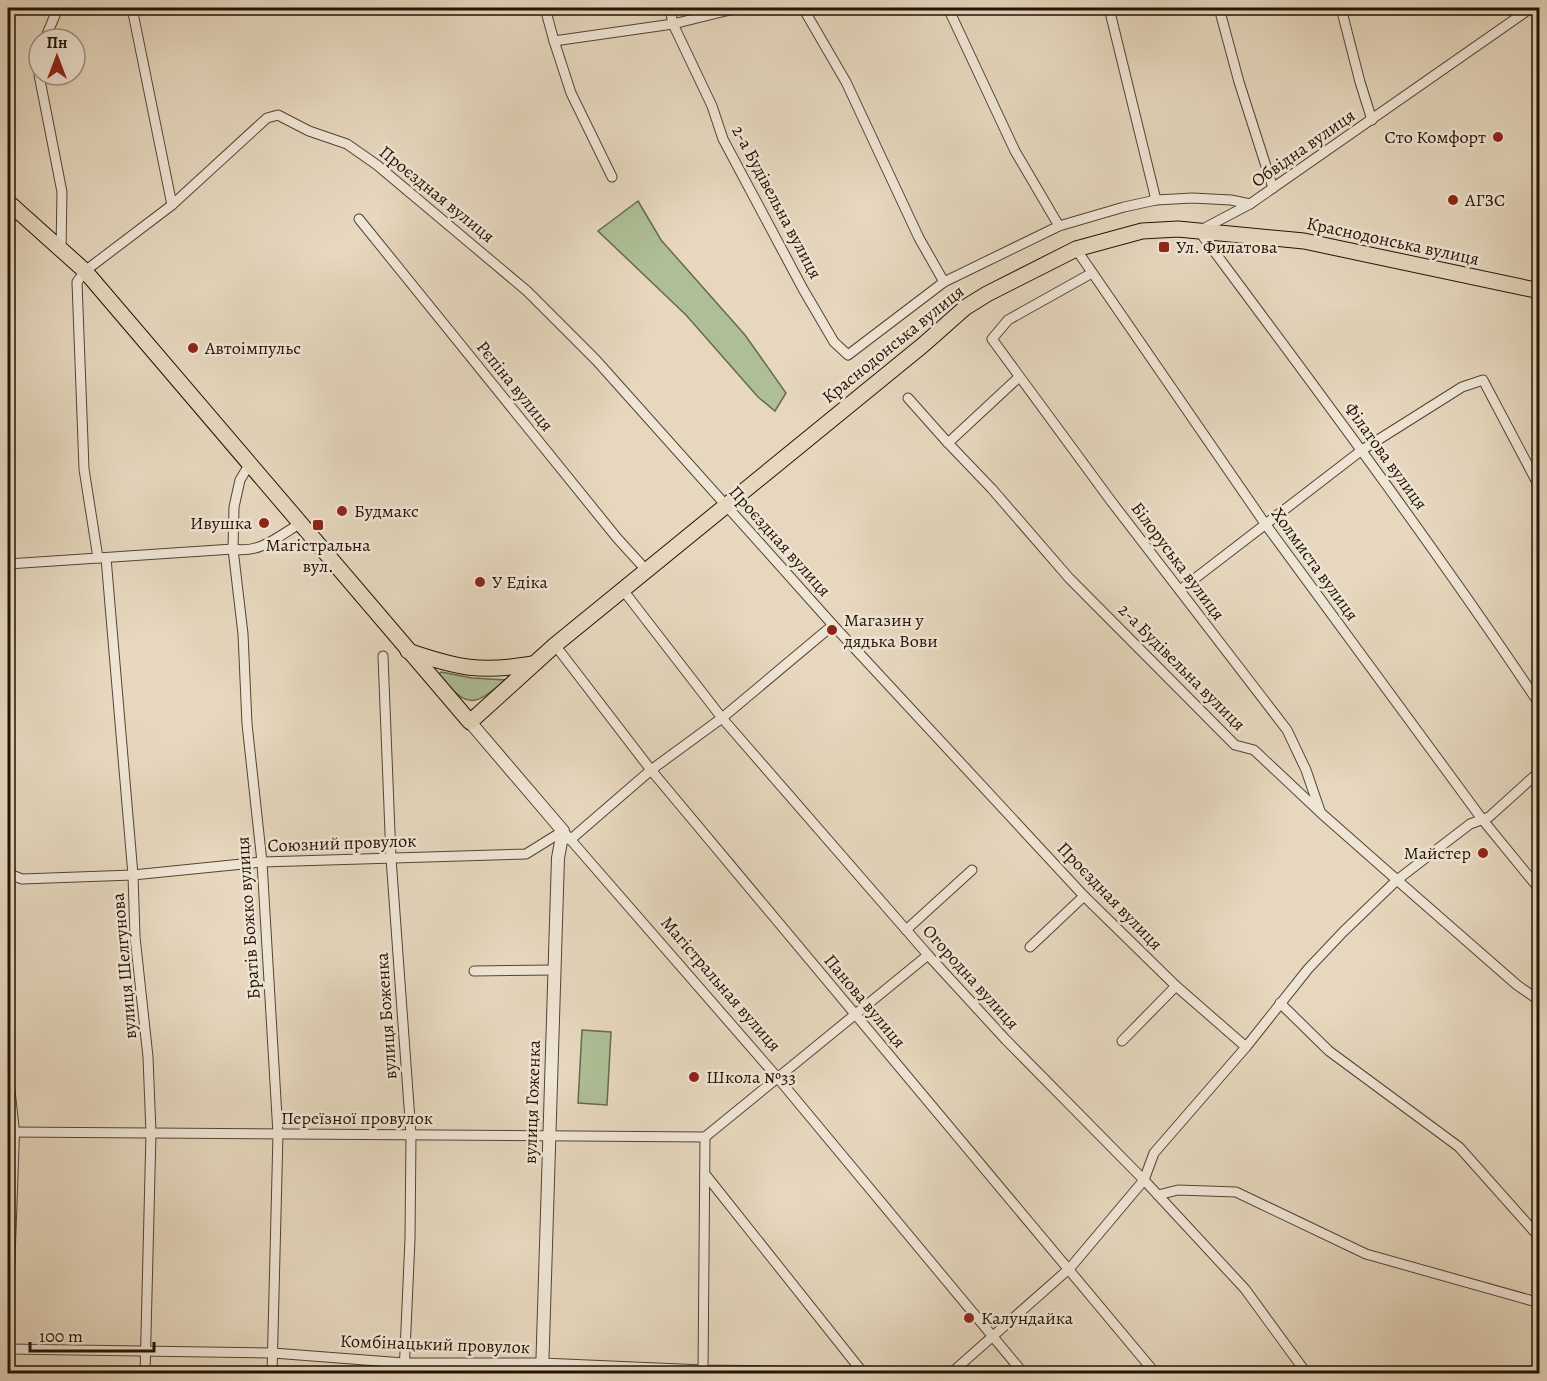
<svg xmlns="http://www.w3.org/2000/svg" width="1547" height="1381" font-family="Alegreya,serif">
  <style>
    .green { fill: #aebf96; stroke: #68694d; stroke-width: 1.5 }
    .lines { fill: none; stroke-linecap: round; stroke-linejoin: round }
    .minor-casing { stroke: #534432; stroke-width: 11 }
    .tertiary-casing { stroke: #534432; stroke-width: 14 }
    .primary-casing { stroke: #221304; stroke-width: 17 }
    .minor { stroke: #efe5d5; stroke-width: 9 }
    .tertiary { stroke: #efe5d5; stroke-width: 12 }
    .primary { stroke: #e6d7be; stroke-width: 15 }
    .poi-dot { fill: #8f2418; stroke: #efe5d5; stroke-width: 2 }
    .labels { text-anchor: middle; stroke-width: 5; stroke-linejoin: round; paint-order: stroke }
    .poi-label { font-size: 18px; fill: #221304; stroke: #efe5d5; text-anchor: start }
    .street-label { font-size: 18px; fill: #221304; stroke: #efe5d5 }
  </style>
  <rect width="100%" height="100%" fill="#e6d7be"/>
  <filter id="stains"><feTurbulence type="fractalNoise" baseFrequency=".00333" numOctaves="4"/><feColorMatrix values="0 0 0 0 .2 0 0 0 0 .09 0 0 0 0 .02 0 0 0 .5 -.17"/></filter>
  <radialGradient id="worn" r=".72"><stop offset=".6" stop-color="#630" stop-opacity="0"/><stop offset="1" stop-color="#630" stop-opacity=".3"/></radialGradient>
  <!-- green -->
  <g class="green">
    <polygon points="638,201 661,240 745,335 786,393 775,411 758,397 686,315 598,231"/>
    <path d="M 441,672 L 472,678 L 506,680 C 487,694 473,713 452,689 C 447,684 443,680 439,674 Z"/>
    <polygon points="582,1030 611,1032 607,1105 578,1103"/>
  </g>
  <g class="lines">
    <defs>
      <g id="minor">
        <polyline points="132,8 172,205"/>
        <polyline points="545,8 554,41 571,93 612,177"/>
        <polyline points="670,8 673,24 712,106 723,139 803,289 834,342 848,355 944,282 1059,226 1124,207 1156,200 1192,198 1231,200 1250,204 1531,8"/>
        <polyline points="803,8 846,82 919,238 944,282"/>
        <polyline points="948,8 1015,151 1059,226"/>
        <polyline points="1109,8 1156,200"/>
        <polyline points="1219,8 1239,82 1273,188"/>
        <polyline points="1341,8 1360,82 1372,120"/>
        <polyline points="45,39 58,8"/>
        <polyline points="554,41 673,24 738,8"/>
        <polyline points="39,75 62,192 61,249"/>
        <path d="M 1250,204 L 1199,231 C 1315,387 1432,543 1540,705"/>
        <polyline points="359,219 617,538 647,571"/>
        <polyline points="1076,249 1266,525 1482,819 1540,890"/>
        <polyline points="1092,273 1008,320 992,339 1111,501 1287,730 1306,770 1320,811"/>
        <polyline points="1019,377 948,443 992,489 1069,578 1235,745 1254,750 1321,813 1397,880 1517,985 1540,1001"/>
        <polyline points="908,398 948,443"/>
        <polyline points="249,465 240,480 234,507 233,549 243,634 247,724 262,862 278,1134 272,1374"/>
        <polyline points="98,558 84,469 77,282 85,271 172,205 267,118 278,115 309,131 347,144 377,165 527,291 596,360 833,625 1084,896 1176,986 1246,1047"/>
        <polyline points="106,558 133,875 135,937 148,1057 151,1133 145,1374"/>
        <path d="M 8,564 L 233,549 C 259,554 278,537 299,524"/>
        <polyline points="623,590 722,718 928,955 1006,1040 1144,1180 1245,1289 1307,1374"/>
        <polyline points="1180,590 1362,450 1462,387 1483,380 1540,488"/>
        <polyline points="555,645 651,770 1156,1374"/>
        <polyline points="383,656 391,858 411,1134 410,1239 404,1374"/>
        <polyline points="570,840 651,770 722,718 833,625"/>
        <polyline points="8,858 9,874 8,878"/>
        <polyline points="9,874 22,879 133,875 262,862 526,854 563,831 777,1077 1024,1374"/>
        <polyline points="906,930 972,870"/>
        <polyline points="1030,947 1084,896"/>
        <polyline points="474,971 555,970"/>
        <polyline points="1280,1003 1329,1051 1459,1147 1540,1238"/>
        <polyline points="1122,1041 1176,986"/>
        <polyline points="9,1132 705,1137"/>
        <polyline points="705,1137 928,955"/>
        <polyline points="705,1174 864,1374"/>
        <polyline points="1158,1195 1178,1190 1236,1192 1366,1254 1540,1303"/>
        <polyline points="8,1349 273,1353 404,1363 542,1363 703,1370 863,1372"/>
        <polyline points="703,1374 705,1137"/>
        <polyline points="950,1374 1070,1268 1144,1180 1154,1153 1246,1047 1308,969 1343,932 1397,880 1470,824 1489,817 1540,771"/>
      </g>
      <g id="tertiary">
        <polyline points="1539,8 1540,8"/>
        <polyline points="470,722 563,831 558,858 542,1374"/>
        <polyline points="8,1086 13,1132 8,1273"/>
      </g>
      <g id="primary">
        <polyline points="8,202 85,271 470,722 555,645 923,345 966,307 987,294 1076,249 1142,231 1178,229 1304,241 1540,291"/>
        <path d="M 408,651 C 458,668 480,673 533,664"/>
      </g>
    </defs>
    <!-- minor casing -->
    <use href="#minor" class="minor-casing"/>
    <!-- tertiary casing -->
    <use href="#tertiary" class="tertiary-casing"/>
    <!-- primary casing -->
    <use href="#primary" class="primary-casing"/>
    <!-- minor -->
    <use href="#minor" class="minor"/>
    <!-- tertiary -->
    <use href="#tertiary" class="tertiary"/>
    <!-- primary -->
    <use href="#primary" class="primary"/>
  </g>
  <!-- markers -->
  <g class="poi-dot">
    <circle cx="1498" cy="137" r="6"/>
    <circle cx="1453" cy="200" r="6"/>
    <rect x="1158" y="241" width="12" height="12" rx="3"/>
    <circle cx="193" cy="348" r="6"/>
    <circle cx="342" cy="511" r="6"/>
    <circle cx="264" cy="523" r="6"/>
    <rect x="312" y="519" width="12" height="12" rx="3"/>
    <circle cx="480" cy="582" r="6"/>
    <circle cx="832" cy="630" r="6"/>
    <circle cx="1483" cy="853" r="6"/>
    <circle cx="694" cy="1077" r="6"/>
    <circle cx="969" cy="1318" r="6"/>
  </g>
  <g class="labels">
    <!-- poi labels -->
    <g class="poi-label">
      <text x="1486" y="143" text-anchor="end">Сто Комфорт</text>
      <text x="1465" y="206">АГЗС</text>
      <text x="1176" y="253">Ул. Филатова</text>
      <text x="205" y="354">Автоімпульс</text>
      <text x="354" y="517">Будмакс</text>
      <text x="252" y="529" text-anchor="end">Ивушка</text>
      <text x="318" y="551" text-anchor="middle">Магістральна<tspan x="318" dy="21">вул.</tspan></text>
      <text x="492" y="588">У Едіка</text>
      <text x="844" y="626">Магазин у<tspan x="844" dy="21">дядька Вови</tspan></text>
      <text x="1471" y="859" text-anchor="end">Майстер</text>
      <text x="706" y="1083">Школа №33</text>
      <text x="981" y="1324">Калундайка</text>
    </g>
    <!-- street labels -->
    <g class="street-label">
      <text transform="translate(1303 148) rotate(-35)" y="6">Обвідна вулиця</text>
      <text transform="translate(437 194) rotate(39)" y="6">Проєздная вулиця</text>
      <text transform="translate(777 202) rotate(62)" y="6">2-а Будівельна вулиця</text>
      <text transform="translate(1393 241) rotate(12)" y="6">Краснодонська вулиця</text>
      <text transform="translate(893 344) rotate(-39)" y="6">Краснодонська вулиця</text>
      <text transform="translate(515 386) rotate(51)" y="6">Рєпіна вулиця</text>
      <text transform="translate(1386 456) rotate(54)" y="6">Філатова вулиця</text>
      <text transform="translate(780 541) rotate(48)" y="6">Проєздная вулиця</text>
      <text transform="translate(1178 561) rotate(53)" y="6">Білоруська вулиця</text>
      <text transform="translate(1315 564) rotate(54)" y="6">Холмиста вулиця</text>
      <text transform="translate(1182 667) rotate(45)" y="6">2-а Будівельна вулиця</text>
      <text transform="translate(342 843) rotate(-2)" y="6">Союзний провулок</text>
      <text transform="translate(1110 896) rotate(46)" y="6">Проєздная вулиця</text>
      <text transform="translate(248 918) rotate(-94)" y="6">Братів Божко вулиця</text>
      <text transform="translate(124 966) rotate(-95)" y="6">вулиця Шелгунова</text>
      <text transform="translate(971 977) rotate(48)" y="6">Огородна вулиця</text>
      <text transform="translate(721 984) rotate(49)" y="6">Магістральная вулиця</text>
      <text transform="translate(865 1001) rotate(50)" y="6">Панова вулиця</text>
      <text transform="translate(386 1016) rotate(-94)" y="6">вулиця Боженка</text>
      <text transform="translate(532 1102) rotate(-88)" y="6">вулиця Гоженка</text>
      <text x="357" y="1124">Переїзної провулок</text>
      <text transform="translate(435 1344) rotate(2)" y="6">Комбінацький провулок</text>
    </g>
  </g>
  <!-- margin -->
  <rect width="1547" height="1381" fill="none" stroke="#e6d7be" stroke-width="30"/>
  <rect x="9" y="9" width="1529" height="1363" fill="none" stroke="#221304" stroke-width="3"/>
  <rect x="15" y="15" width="1517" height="1351" fill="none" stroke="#221304" stroke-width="1.5"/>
  <!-- north arrow -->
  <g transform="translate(57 57)"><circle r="28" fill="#efe5d5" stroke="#9d9181" stroke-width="1.5"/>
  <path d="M0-4.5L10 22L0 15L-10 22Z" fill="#8f2418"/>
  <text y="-9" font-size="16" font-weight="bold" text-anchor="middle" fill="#221304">Пн</text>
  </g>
  <!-- scale -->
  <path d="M30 1342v9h124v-9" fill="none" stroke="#221304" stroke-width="3"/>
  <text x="39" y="1342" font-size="18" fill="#221304" stroke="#efe5d5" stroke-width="4.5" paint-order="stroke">100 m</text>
  <rect width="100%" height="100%" filter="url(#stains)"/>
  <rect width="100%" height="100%" fill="url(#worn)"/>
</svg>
